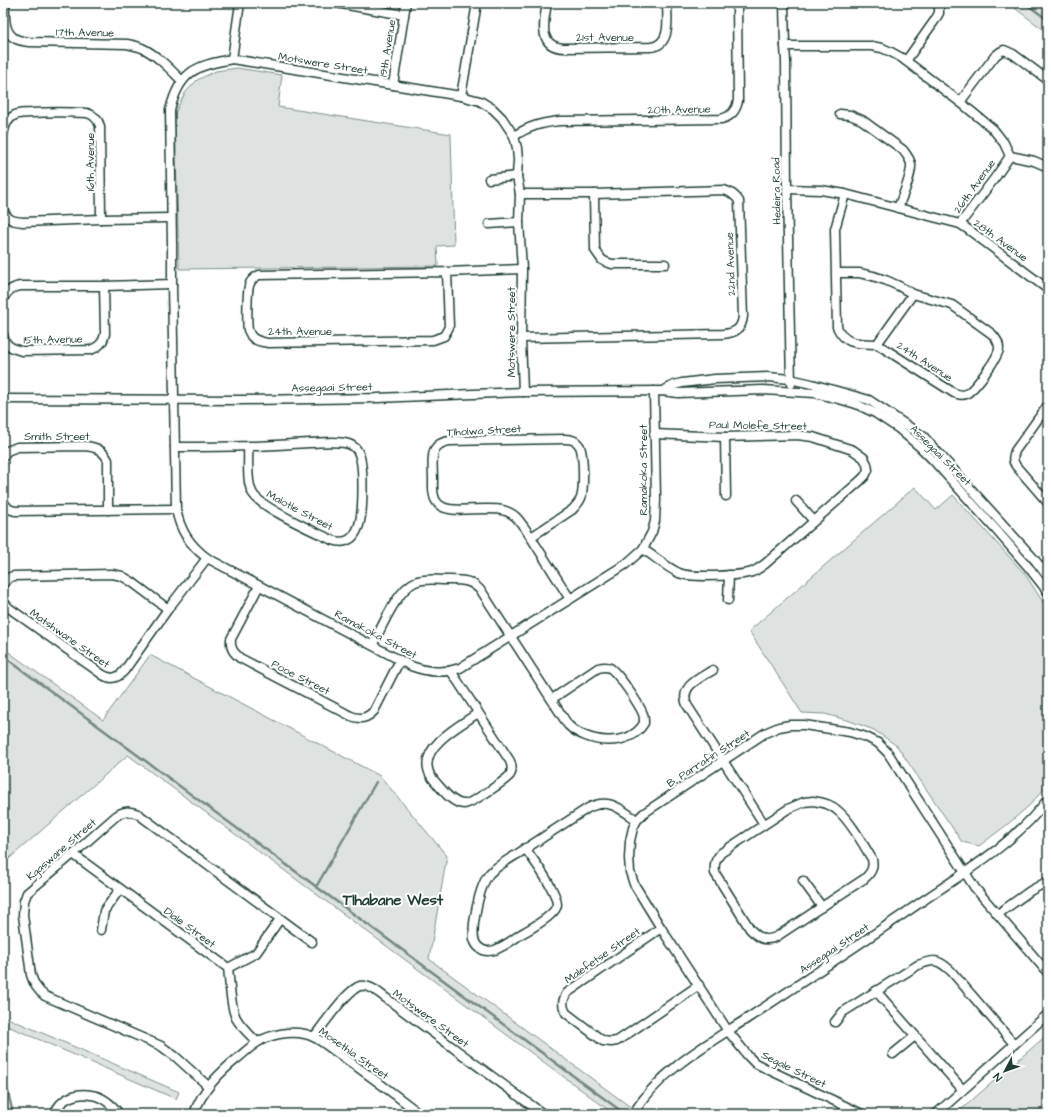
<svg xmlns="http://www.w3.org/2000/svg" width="1051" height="1117" font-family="'Architects Daughter',sans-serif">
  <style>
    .green { fill: #dee3e2; stroke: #7e908b }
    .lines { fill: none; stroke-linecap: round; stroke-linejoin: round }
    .stream { stroke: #758883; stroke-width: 2.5 }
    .minor-casing { stroke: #1f3d34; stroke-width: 11 }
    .minor { stroke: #fff; stroke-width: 8 }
    .labels { text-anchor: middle; stroke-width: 4; stroke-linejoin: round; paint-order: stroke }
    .street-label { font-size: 11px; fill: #1f3d34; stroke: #fff }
    .district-label { font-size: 15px; font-weight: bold; fill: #1f3d34; stroke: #fff }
  </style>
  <rect width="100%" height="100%" fill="#fff"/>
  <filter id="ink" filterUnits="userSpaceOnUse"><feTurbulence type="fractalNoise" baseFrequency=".025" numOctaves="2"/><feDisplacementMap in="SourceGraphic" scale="8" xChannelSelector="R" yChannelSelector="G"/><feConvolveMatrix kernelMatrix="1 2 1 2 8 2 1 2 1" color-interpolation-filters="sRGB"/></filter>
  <g filter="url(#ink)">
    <!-- green -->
    <g class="green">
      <polygon points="1008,3 1043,3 1048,7 1048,33"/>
      <polygon points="237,68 282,75 278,107 451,134 454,245 437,246 438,266 179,269 175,113 185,93 197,80 216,71"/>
      <polygon points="915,487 936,510 953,495 1025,574 1048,610 1048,784 1031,804 1008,824 979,846 962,842 897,746 874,730 850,721 825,714 802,713 749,631"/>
      <polygon points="3,648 103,720 150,655 380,776 447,856 429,959 640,1114 614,1114 128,755 3,864"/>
      <polygon points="3,1016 179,1092 176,1099 10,1027 5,1029"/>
      <polygon points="1048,1034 1048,1103 1035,1114 956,1114"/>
    </g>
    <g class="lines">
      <!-- stream -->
      <g class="stream">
        <polyline points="1025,3 1048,20"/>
        <polyline points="3,656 621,1111"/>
        <polyline points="316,887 376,782"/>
        <polyline points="3,1070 13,1114"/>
      </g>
      <defs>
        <g id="minor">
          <path d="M 5,3 C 5,15 3,33 16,39 C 20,41 25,41 29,42 L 127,44 C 132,45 137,46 142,48 C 157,55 170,69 182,81"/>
          <polyline points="336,3 404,15"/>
          <path d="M 547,3 C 544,21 537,47 564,48 L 650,47 C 672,46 667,18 667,3"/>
          <polyline points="784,3 785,46 786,62 787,189 791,384"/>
          <polyline points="785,46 871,46 882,48 891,52 902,58 960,102 993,129 1004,143 1010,156 997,175 960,224 845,194 821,190 787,189"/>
          <polyline points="232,59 240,3"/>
          <polyline points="906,61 935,20 939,13 939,3"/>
          <polyline points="393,85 406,3"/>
          <polyline points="461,96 477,3"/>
          <polyline points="960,102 995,56 1000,52 1004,50 1013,54 1048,80"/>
          <path d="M 840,114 L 850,115 L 862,120 L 903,150 C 906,154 910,159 911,164 C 912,176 902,197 898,208"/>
          <path d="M 3,135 C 4,127 7,119 15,115 C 20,113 26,113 31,113 C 49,112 68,112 87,113 C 94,115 98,119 100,126 L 101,219"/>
          <path d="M 514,136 C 529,126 542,123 559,121 L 721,119 C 731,117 736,111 738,101 L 737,3"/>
          <polyline points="1010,156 1034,161 1048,167"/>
          <polyline points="489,179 517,176"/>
          <path d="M 520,194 L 594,194 L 724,190 C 731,192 735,195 739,201 L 743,316 C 742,329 735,333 723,334 L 521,338"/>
          <polyline points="594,194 595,250 602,260 606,262 612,264 665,264"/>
          <path d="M 845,194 L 835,229 L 837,327 C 846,346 858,343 877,344"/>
          <path d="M 3,209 C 7,220 12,221 23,222 L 101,219 L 171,218"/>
          <polyline points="489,224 519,222"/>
          <polyline points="960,224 969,230 1045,287 1048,288"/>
          <path d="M 447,272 L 259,275 C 255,277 250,281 249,286 C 247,292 247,324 248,330 C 248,331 251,335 251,336 C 255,341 262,342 268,343 L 433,340 L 444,336 L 449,327 L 447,272 L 522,269"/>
          <path d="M 837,273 C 844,273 852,273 859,273 C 878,276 897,284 913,294 L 877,344"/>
          <path d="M 3,299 C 7,291 12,287 21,286 L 104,286 L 172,284"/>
          <path d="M 3,334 C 4,345 12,349 22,351 L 90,350 C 99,347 103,343 105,334 L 104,286"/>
          <path d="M 877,344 L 954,393 C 958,394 962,396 966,394 C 975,389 999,357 999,348 C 999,342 996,338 992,334 L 952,305 L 913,294"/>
          <polyline points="663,391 674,385 682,383 715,379 768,377 790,379 812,384 869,400 923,436 1035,560 1048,577"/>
          <path d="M 523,392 L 521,338 L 522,269 L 519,222 L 520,194 L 517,176 L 518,160 L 517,148 L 514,136 L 502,118 L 493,109 L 480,101 L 461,96 L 232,59 C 195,66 180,71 170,110 L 172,243 L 172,284 L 176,509 C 180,531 190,545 207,558 L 411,666 C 428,672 443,674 460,668 L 626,564 L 643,549 L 652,532 L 655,521 L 656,500 L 654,391"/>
          <polyline points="3,399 242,400 377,398 523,392 662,391 678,393 763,390 815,393 839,399 856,404 875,413 899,429 920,447 934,461 997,531 1030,569 1048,592"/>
          <path d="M 1048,405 L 1015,451 C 1013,457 1012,460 1016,466 L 1048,503"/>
          <polyline points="725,437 726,496"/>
          <path d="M 175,447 C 199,447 224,447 248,446 C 268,446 289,444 309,443 C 321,443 341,440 351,445 C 355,447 358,451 359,454 C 364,466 363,508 360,521 C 359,527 355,536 350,539 C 344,543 339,542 332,540 C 316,532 258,507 252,492 C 246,480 249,460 248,446"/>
          <path d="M 3,457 L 7,451 L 17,447 L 85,446 C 96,447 103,450 108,460 L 108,510"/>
          <polyline points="796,501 814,521"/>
          <polyline points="3,502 9,509 15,511 176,509"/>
          <path d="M 531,537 L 572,510 C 576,506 579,503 581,498 C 584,489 584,452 579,445 C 576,440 570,439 565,439 L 450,441 C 441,442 434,446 433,456 C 432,463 433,472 433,480 C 433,487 432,495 436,501 C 447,521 497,498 516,517 C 524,526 531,537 537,547 C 548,564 559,582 570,599"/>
          <path d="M 643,549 C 655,557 666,567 679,573 C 689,578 741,576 752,572 C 757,570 761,567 765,564 L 860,481 L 865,476 L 868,470 L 867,464 L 864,458 L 853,450 L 813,437 L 797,435 L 725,437 L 654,434"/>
          <polyline points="3,584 10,577 14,576 112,574 122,576 132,582 168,609"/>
          <path d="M 259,586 L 231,639 C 230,648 233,652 240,658 L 351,716 C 361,720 367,718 374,711 L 400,660"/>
          <polyline points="728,600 729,575"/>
          <path d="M 3,601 L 9,608 L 103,675 C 111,680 118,678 124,671 L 168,609 L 207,558"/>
          <path d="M 373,644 C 382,627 397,590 415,582 C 425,578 436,580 446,580 C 462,580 471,579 482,592 L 568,725 C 586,743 629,749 644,723 C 644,720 644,716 643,714 C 639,704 618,673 610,668 C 606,666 602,667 598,668 L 552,699"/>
          <path d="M 713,670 C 700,678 679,686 687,705 L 764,824"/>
          <path d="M 451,671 L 510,761 C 512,766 513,770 510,775 C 505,781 471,804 464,804 C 454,804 445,793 439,786 C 435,781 429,776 428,769 C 422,745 462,724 478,713"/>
          <path d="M 813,801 C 821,802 831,804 837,810 C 850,820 863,844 872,859 C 874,868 871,873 864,879 L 776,937 C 764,942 759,938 750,929 L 715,873 C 714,864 715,860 721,853 L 788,809 L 804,802 Z"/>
          <path d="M 525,848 C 534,861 556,889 557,904 C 557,907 555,910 553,912 C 545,921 532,928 521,934 C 513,940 504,946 495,950 C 491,951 487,952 483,950 C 472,945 473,934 474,923 C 476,909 480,886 489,874 C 495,867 511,858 519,853 C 542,838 565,823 588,808 C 609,797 620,809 637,820"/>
          <path d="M 73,854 L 228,968 C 230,983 230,1005 236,1018 C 241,1027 250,1035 257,1042"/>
          <polyline points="803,881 822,907"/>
          <polyline points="998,914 1030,891 1048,881"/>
          <path d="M 661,928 L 567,993 C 562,1001 562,1005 566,1013 L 603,1041 L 611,1042 L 617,1041 L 629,1033 L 699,985"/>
          <polyline points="101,930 104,911 120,889"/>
          <polyline points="228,968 256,953 280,919"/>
          <polyline points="876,991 963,1090"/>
          <path d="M 835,1022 L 843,1012 L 918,965 C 934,959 938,959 951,971 L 1014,1044"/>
          <path d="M 314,1037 C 323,1025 347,990 360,986 C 365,985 370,987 375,990 L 543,1114"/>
          <polyline points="893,1054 915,1036"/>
          <path d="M 208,1086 L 176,1057 L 161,1046 L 45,996 C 37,990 34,984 31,975 L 23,915 L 24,901 L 27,893 L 73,854 L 116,816 C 124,810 129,811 138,814 L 312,942"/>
          <path d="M 55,1114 C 59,1099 76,1092 91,1095 C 102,1096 113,1105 119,1114"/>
          <path d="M 194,1114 C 202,1090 219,1073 239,1057 C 245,1052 251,1046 258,1042 C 271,1034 290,1031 305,1034 C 317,1036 327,1046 336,1052 C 365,1072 393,1093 420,1114"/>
          <path d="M 633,1114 C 660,1070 706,1045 748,1018 C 807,979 866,940 924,900 C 968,870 1016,842 1048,799"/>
          <polyline points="862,1114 765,1068 755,1063 748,1056 728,1031 661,928 634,884 630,872 629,858 630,841 633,828 637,820 644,813 765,733 779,727 790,725 804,725 850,732 866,737 878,743 888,753 924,809 975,888 1048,973"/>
          <polyline points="936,1114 1048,1014"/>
        </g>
      </defs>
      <!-- minor casing -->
      <use href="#minor" class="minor-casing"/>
      <!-- minor -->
      <use href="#minor" class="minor"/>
    </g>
  </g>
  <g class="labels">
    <!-- street labels -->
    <g class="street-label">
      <text transform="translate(85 32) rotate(1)" y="4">17th Avenue</text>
      <text x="605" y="41">21st Avenue</text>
      <text transform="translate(387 48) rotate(-81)" y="4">19th Avenue</text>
      <text transform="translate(323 63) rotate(9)" y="4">Motswere Street</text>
      <text transform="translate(679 109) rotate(-1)" y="4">20th Avenue</text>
      <text transform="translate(90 162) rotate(-90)" y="4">16th Avenue</text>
      <text transform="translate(974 186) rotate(-54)" y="4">26th Avenue</text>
      <text transform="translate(776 191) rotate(-91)" y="4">Hedeira Road</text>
      <text transform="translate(1001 240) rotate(36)" y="4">28th Avenue</text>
      <text transform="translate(730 264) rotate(-92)" y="4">22nd Avenue</text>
      <text x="300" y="335">24th Avenue</text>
      <text transform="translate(511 332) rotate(-90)" y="4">Motswere Street</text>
      <text transform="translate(53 339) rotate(-1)" y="4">15th Avenue</text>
      <text transform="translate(925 361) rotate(33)" y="4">24th Avenue</text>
      <text transform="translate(332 387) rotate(-1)" y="4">Assegaai Street</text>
      <text transform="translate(758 425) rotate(1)" y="4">Paul Molefe Street</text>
      <text transform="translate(484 430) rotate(-3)" y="4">Tlholwa Street</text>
      <text x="57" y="440">Smith Street</text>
      <text transform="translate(941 455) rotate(45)" y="4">Assegaai Street</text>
      <text transform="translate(643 470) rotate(-90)" y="4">Ramakoka Street</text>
      <text transform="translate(300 510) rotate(28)" y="4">Malotle Street</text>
      <text transform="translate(376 634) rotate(28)" y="4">Ramakoka Street</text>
      <text transform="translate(70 638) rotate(35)" y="4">Matshwane Street</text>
      <text transform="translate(301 677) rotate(27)" y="4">Pooe Street</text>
      <text transform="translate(708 758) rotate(-33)" y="4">B. Parrafin Street</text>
      <text transform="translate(61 849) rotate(-41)" y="4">Kgaswane Street</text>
      <text transform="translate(190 927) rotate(36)" y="4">Diale Street</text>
      <text transform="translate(834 948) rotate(-34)" y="4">Assegaai Street</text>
      <text transform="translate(602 955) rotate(-35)" y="4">Malefetse Street</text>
      <text transform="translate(431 1018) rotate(36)" y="4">Motswere Street</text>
      <text transform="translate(354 1053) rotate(35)" y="4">Mosethla Street</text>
      <text transform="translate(794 1069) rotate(26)" y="4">Segale Street</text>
    </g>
    <!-- district labels -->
    <g class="district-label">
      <text x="393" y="905">Tlhabane West</text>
    </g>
  </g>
  <!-- margin -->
  <rect width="1051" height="1117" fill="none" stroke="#fff" stroke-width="16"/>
  <rect x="8" y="8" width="1035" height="1101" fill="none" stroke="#1f3d34" stroke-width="1.5" filter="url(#ink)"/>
  <!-- north arrow -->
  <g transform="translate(1005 1071) rotate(229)" stroke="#ffffff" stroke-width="3" paint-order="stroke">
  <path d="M0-3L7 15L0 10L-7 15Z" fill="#1f3d34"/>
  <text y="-6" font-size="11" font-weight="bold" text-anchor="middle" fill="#1f3d34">N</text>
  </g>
</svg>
